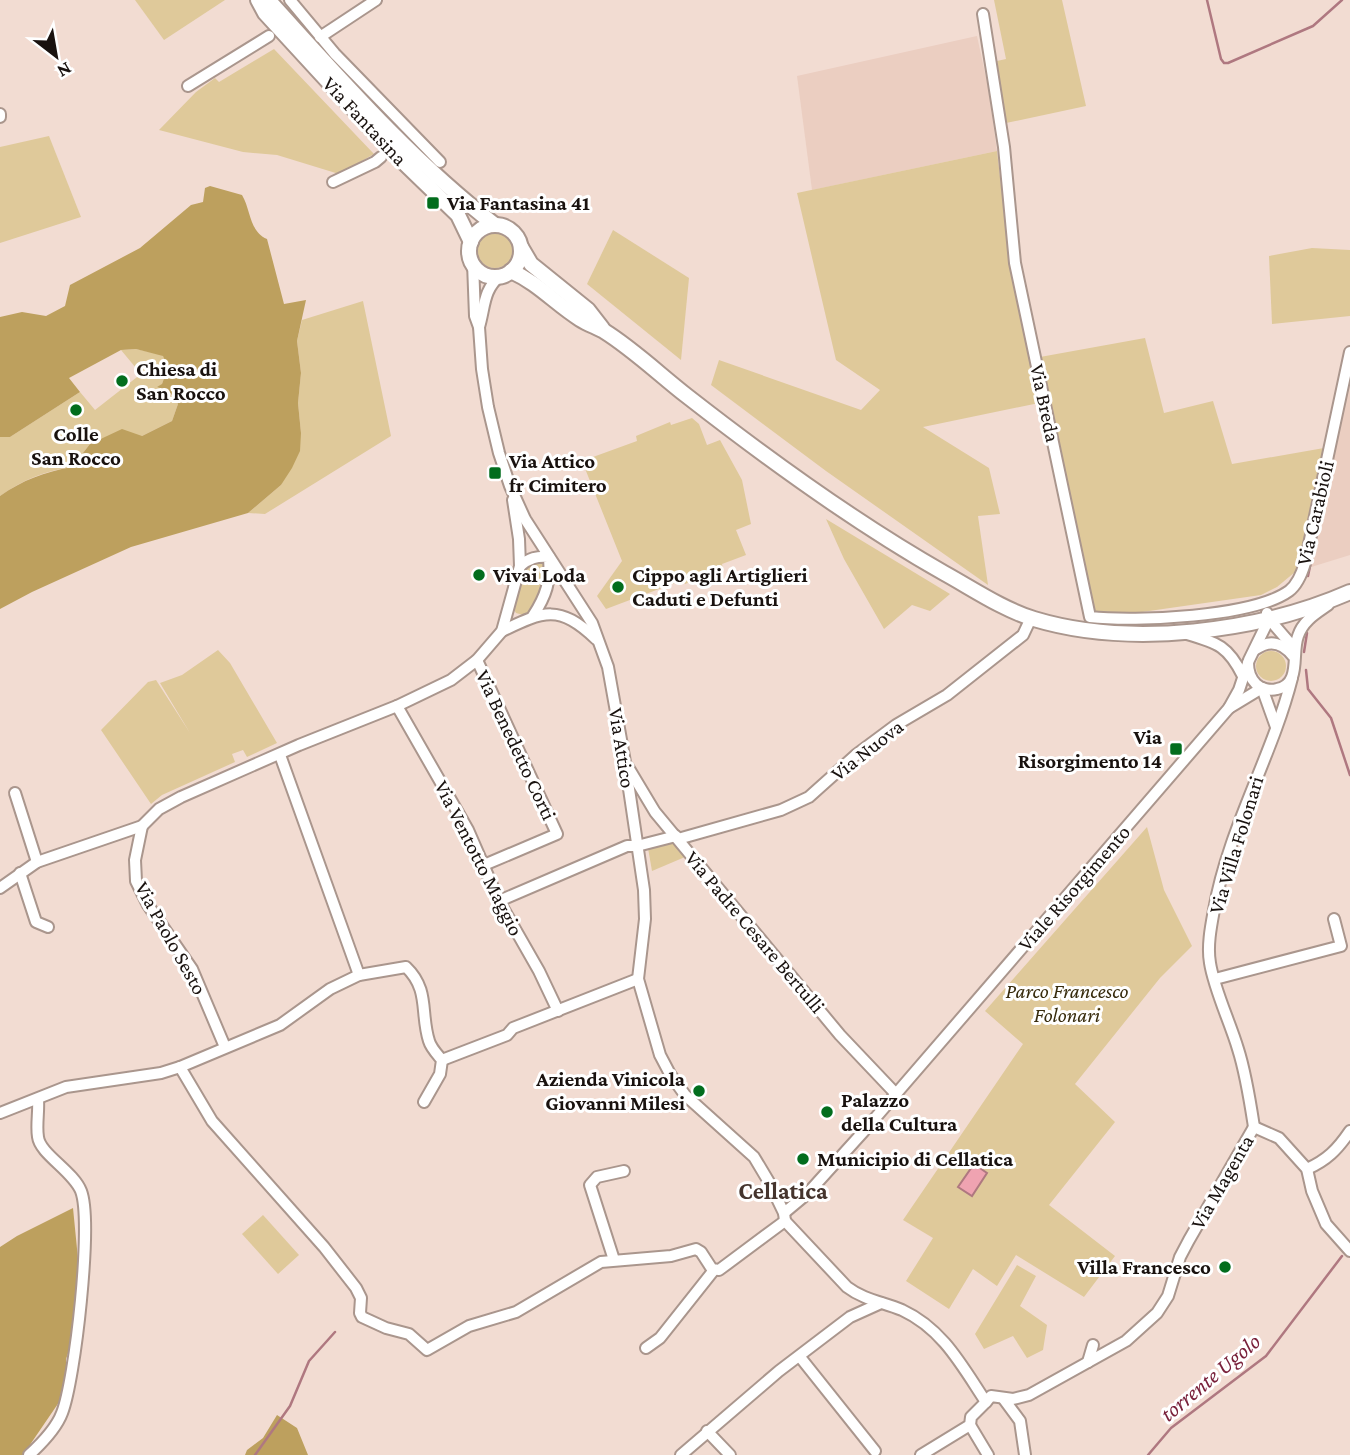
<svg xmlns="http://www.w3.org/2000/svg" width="1350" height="1455" font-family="'Crimson Pro',serif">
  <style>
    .built { fill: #ebcec1 }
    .green { fill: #dfc99a }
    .forest { fill: #bda05e }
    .water { fill: #efa3b1; stroke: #af7880; stroke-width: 2 }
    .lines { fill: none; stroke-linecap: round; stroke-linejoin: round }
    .stream { stroke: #af7880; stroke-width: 2.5 }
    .minor-casing { stroke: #aa968d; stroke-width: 14 }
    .tertiary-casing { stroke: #aa968d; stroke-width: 18 }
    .minor { stroke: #fff; stroke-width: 10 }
    .tertiary { stroke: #fff; stroke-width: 14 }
    .poi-dot { fill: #026d1d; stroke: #fff; stroke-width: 2.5 }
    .labels { text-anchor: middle; stroke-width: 6; stroke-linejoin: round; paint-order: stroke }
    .street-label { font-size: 21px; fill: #19120f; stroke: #fff }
    .poi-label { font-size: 21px; font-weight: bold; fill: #19120f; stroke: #fff; text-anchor: start }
    .park-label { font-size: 21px; font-style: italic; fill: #372b0c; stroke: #fff }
    .water-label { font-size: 23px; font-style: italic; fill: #79213b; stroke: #fff }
    .quarter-label { font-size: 24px; font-weight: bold; fill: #45342d; stroke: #fff }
  </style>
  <rect width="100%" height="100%" fill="#f2dcd2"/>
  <!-- built -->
  <g class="built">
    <polygon points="977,36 988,87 997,151 812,190 797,76"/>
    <polygon points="1350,360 1350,555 1308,568"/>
  </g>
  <!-- green -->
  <g class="green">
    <polygon points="135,0 225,0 164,40"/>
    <polygon points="994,0 1062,0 1086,106 1006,123 997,61 1006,59"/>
    <polygon points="274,49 374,154 339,174 277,155 243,152 159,130 196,92 215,78 219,82"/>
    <polygon points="49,136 81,217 0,243 0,147"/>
    <polygon points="997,151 1010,263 1039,403 923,427 989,468 1000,514 978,516 988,585 826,471 711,385 719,360 861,410 880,390 836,360 797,193"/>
    <polygon points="613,230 689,278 681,360 587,284"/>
    <circle cx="495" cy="250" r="18"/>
    <polygon points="1312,248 1350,250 1350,316 1272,324 1269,256"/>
    <polygon points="363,301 391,436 265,514 248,513 281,485 301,433 298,403 301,373 297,341 302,320"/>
    <polygon points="1145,338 1164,413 1213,401 1232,464 1324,448 1301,560 1295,572 1277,587 1261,595 1121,615 1094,613 1040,357"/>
    <path d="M 136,349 L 163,355 L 168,367 L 162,384 L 178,404 L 172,421 L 142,436 L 90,444 L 72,467 C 44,471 23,480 0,496 L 0,437 L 10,437 L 80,392 L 95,410 L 141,374 L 121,350 Z"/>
    <polygon points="692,418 699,424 707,445 720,440 742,480 751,524 736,530 746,555 722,564 723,569 685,584 683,580 606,609 597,596 622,561 582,461 637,441 636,436 670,422 671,425"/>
    <polygon points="826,519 950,594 930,611 912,605 884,629 844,559"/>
    <path d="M 540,561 L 545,564 C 545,582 540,608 523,615 L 516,613 L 513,608 L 524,569 L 528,565 Z"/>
    <polygon points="218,650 230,663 277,743 247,757 243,750 232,754 235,762 162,795 151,804 101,730 148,682 156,680 190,733 160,683 182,675"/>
    <circle cx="1271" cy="666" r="15"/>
    <polygon points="1147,827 1164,890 1192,946 1160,978 1075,1084 1115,1122 1049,1205 1115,1256 1084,1297 1016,1255 997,1286 973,1269 949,1309 906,1281 933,1238 903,1220 1023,1044 985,1011"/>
    <polygon points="666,843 675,844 685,857 652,871 648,848"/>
    <polygon points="263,1215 299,1255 278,1274 242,1234"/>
    <polygon points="1017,1265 1036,1276 1020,1306 1047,1325 1043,1350 1027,1358 1013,1336 984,1349 975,1334"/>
  </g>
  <!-- forest -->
  <g class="forest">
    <path d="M 210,186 L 242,195 C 251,210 249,231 267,239 L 284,304 L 306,300 L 297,341 L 301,373 L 298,403 L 301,433 L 300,451 L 292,468 L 281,485 L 248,513 L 131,547 L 32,592 L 0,609 L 0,496 C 23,480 44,472 72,467 L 90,444 L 122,429 L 142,436 L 172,421 L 178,404 L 169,391 L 157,387 L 162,384 L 168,367 L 163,356 L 136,349 L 121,350 L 69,378 L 80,392 L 10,437 L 0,437 L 0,317 L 22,312 L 46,316 L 65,306 L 70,285 L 140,248 L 191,205 L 203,202 L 205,188 Z"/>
    <polygon points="73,1208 79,1269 76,1331 66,1359 66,1392 23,1455 0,1455 0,1247 17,1236"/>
    <polygon points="277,1415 297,1428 308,1455 245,1455 247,1450 263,1438"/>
  </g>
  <!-- water -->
  <polygon class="water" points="974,1164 987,1173 972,1196 958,1187"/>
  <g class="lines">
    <!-- stream -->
    <g class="stream">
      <polyline points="1207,0 1221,59 1224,63 1228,63 1313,26 1342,0"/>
      <polyline points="1308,576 1323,503"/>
      <polyline points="1304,652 1307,633"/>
      <polyline points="1306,670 1308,689 1331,718 1350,775"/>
      <polyline points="255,1455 290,1406 309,1361 335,1332"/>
      <polyline points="1148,1455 1171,1428 1266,1356 1342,1256"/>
    </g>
    <defs>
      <g id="minor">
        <polyline points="290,0 335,54 440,162"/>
        <path d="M 983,14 L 1004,147 L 1015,263 L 1090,617 C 1136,622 1253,617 1289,591 C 1297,585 1302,573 1305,563 L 1350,352"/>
        <polyline points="320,37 376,0"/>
        <polyline points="188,86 269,36"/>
        <polyline points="0,114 0,117"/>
        <polyline points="333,182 375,162 381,157"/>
        <polyline points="473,263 475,316 479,327 482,369 488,407 499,453 510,486 525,519 592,623 608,667 625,762 644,890 645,919 638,979 660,1055 670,1074 685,1095 754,1157 769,1182 784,1213 785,1221"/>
        <path d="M 479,327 C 485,307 483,290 500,276"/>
        <path d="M 520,566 C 529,558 537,556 549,557 C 551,581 546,596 533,616"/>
        <polyline points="1267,613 1269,619 1295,649"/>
        <path d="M 502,631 C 544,611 559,604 596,639"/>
        <path d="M 1187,634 C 1218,643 1228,646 1243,676"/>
        <path d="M 1256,649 C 1270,639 1283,643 1293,656"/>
        <polyline points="477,660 557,834 484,865"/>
        <path d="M 1248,663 C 1248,671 1250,678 1256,684 C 1261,689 1270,691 1277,689 C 1302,684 1291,654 1298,636 C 1303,621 1315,614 1328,605"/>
        <polyline points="1262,688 1276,727"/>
        <polyline points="397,706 468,830 499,901 539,971 558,1011"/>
        <polyline points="1229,708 1262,688"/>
        <polyline points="280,755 359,975"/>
        <polyline points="628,767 655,812 840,1035 896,1094"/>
        <polyline points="15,793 37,862"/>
        <polyline points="142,826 135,860 136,881 148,905 192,969 225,1047"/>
        <polyline points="678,839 781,810 809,797 857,754 896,725 947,695 1023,635 1031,618"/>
        <polyline points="20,873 36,922 48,927"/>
        <polyline points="0,888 37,862 142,826 159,809 181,797 299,745 397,706 451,680 477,660 502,631 520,566 519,539 513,500"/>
        <polyline points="499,901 627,846 637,846 676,836"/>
        <polyline points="1215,979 1341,946 1334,919"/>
        <polyline points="442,1060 507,1035 513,1028 638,979"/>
        <path d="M 180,1067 L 212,1121 L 324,1247 L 356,1288 L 361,1298 L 360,1313 L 362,1317 L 386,1328 L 409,1334 L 427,1350 L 469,1326 L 516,1312 L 601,1262 L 671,1256 L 696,1249 L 701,1252 L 712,1269 L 719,1270 L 785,1221 L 847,1287 C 864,1300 883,1302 902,1310 C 943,1329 962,1366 986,1402 L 991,1396 L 1013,1399 L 1029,1395 L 1126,1341 L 1157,1313 L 1168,1296 L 1180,1257 L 1189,1240 L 1254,1127"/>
        <path d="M 0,1113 L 66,1087 L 161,1073 L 180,1067 L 280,1025 L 330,989 L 359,975 L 406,967 C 430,990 420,1013 429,1041 C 431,1048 437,1054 442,1060 L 440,1074 L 424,1102"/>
        <path d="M 1254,1127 C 1250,1101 1246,1074 1238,1049 C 1230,1022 1214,989 1210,963 C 1207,946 1211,926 1214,910 C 1228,829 1272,757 1292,678"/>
        <polyline points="1254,1127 1279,1138 1307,1169 1312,1191 1326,1224 1350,1251"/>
        <path d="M 1307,1169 C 1327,1160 1337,1150 1350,1131"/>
        <polyline points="784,1213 808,1193 864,1131 1229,708 1239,690 1249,660 1269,619"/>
        <polyline points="614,1260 590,1185 597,1177 624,1171"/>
        <polyline points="646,1348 660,1338 714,1270"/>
        <polyline points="800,1357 875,1451"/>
        <polyline points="1088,1362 1093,1345"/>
        <polyline points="1003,1398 1020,1421 1025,1455"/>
        <polyline points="970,1425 988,1455"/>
        <polyline points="707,1431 730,1455"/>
        <path d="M 29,1455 C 41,1444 56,1429 62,1413 C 75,1380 93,1222 81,1191 C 73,1171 40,1154 38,1137 C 36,1125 39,1112 38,1100"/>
        <polyline points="681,1455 779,1371 850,1317 881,1303"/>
        <polyline points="921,1455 970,1425 971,1417 986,1402"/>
      </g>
      <g id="tertiary">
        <polyline points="258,0 265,13 322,75 396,155 458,215 471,242"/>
        <path d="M 265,0 L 273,5 C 343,82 412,161 495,225"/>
        <circle cx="495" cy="251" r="26"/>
        <polyline points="521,247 531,264 588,310 602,328"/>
        <path d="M 511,271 C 538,283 556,304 580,319 C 588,324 597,327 604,331 C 633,349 660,375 687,396 C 769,460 854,522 944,573 C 973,589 1002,609 1034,619 C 1130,648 1259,632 1350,592"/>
      </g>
    </defs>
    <!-- minor casing -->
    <use href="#minor" class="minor-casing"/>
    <!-- tertiary casing -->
    <use href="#tertiary" class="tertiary-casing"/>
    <!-- minor -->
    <use href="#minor" class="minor"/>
    <!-- tertiary -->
    <use href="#tertiary" class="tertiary"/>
  </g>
  <!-- markers -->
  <g class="poi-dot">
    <rect x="426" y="196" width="14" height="14" rx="3.5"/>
    <circle cx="122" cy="381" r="7"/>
    <circle cx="76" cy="410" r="7"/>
    <rect x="488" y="466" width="14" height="14" rx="3.5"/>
    <circle cx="479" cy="575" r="7"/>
    <circle cx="618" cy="587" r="7"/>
    <rect x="1169" y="742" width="14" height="14" rx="3.5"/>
    <circle cx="699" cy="1091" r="7"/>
    <circle cx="827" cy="1112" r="7"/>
    <circle cx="803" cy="1159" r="7"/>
    <circle cx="1225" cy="1267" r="7"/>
  </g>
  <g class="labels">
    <!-- street labels -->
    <g class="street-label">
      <text transform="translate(365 121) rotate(47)" y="7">Via Fantasina</text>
      <text transform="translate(1045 403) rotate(78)" y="7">Via Breda</text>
      <text transform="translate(1315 513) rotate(-77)" y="7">Via Carabioli</text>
      <text transform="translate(516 745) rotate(65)" y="7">Via Benedetto Corti</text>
      <text transform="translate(622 748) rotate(81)" y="7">Via Attico</text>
      <text transform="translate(867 750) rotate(-38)" y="7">Via Nuova</text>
      <text transform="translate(1236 845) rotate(-73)" y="7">Via Villa Folonari</text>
      <text transform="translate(479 858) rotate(63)" y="7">Via Ventotto Maggio</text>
      <text transform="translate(1074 888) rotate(-49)" y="7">Viale Risorgimento</text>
      <text transform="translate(755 932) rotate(50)" y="7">Via Padre Cesare Bertulli</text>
      <text transform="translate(171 938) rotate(61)" y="7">Via Paolo Sesto</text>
      <text transform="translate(1222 1182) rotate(-60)" y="7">Via Magenta</text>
    </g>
    <!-- poi labels -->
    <g class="poi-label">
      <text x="447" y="210">Via Fantasina 41</text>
      <text x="136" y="376">Chiesa di<tspan x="136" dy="24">San Rocco</tspan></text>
      <text x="76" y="441" text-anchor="middle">Colle<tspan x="76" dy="24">San Rocco</tspan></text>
      <text x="509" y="468">Via Attico<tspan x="509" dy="24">fr Cimitero</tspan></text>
      <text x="493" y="582">Vivai Loda</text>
      <text x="632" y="582">Cippo agli Artiglieri<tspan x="632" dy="24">Caduti e Defunti</tspan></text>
      <text x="1162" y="744" text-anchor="end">Via<tspan x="1162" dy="24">Risorgimento 14</tspan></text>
      <text x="685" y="1086" text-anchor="end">Azienda Vinicola<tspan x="685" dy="24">Giovanni Milesi</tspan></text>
      <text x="841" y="1107">Palazzo<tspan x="841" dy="24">della Cultura</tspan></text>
      <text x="817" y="1166">Municipio di Cellatica</text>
      <text x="1211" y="1274" text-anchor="end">Villa Francesco</text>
    </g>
    <!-- park labels -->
    <g class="park-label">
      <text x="1067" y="998">Parco Francesco<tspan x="1067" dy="24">Folonari</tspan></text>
    </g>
    <!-- water labels -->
    <g class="water-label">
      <text transform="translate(1210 1377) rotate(-40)" y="8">torrente Ugolo</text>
    </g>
    <!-- quarter labels -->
    <g class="quarter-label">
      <text x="783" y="1199">Cellatica</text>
    </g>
  </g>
  <!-- north arrow -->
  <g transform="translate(56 56) rotate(149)" stroke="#ffffff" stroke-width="5" paint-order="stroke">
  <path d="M0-5L12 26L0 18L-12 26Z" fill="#19120f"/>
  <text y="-10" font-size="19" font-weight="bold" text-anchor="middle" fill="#19120f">N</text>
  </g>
</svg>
